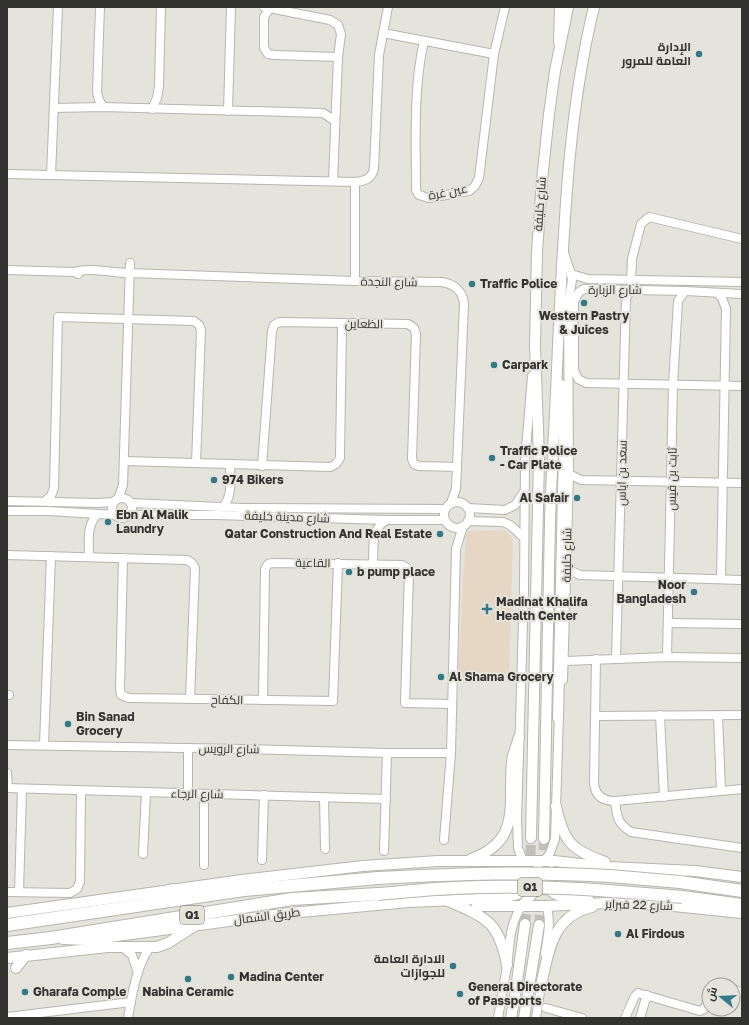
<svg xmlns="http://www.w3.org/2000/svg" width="749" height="1025" font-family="'Golos Text',Cairo,sans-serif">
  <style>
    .medical { fill: #e5d7c4 }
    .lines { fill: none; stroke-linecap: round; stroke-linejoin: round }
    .major-tunnel { stroke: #c0c0b9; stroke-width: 10; stroke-dasharray: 10 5; stroke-linecap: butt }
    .minor-casing { stroke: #b6b5af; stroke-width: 10 }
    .major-casing { stroke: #b6b5af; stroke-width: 12 }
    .highway-casing { stroke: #b6b5af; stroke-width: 14 }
    .minor { stroke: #fff; stroke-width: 8 }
    .major { stroke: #fff; stroke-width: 10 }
    .highway { stroke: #fff; stroke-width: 12 }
    .highway-bridge-casing { stroke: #b6b5af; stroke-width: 14; stroke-linecap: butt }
    .highway-bridge { stroke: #fff; stroke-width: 12 }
    .poi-dot { fill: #337986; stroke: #e4e3dc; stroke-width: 1.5 }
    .labels { text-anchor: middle; stroke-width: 4; stroke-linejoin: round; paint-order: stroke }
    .shield { fill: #e4e3dc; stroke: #676763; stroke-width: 1 }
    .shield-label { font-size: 11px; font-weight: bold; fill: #32322f }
    .poi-label { font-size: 12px; font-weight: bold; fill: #32322f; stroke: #e4e3dc; text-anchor: start }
    .street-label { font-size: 12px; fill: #32322f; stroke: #e4e3dc }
  </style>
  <rect width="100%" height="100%" fill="#e4e3dc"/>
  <!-- medical -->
  <polygon class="medical" points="505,530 513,539 509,680 458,679 466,531"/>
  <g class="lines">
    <!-- major-tunnel -->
    <g class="major-tunnel">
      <polyline points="530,870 531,838"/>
      <polyline points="525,924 528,898"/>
      <polyline points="539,925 543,881 544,839"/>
    </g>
    <defs>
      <g id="minor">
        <polyline points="100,7 97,92 99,100 103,107"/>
        <polyline points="264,7 330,20 338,25 341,34 338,57 333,181"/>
        <polyline points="270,8 264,17 264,48 268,54 275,55 338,57"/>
        <polyline points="383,33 494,54"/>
        <path d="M 424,41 C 413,89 416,141 416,190 L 419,195 L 429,198 L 469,191 L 475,186 L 479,178 L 494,54 L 505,7"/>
        <polyline points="558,42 559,7"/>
        <polyline points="54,108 103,107 323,113 335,121"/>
        <polyline points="152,109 157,98 159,86 161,7"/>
        <polyline points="228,111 231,7"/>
        <path d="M 7,174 L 355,182 C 365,181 372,179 374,168 L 379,55 L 388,7"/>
        <polyline points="51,175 58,7"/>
        <polyline points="7,270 74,272 78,274"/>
        <path d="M 74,272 C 92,267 111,273 129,273 L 355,281 L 442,282 C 454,284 463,291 464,304 L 456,489 L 451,503"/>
        <polyline points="571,274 588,279 742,282"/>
        <polyline points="631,280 632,259 641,224 649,217 742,239"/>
        <polyline points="355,281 355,182"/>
        <polyline points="717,293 722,298 726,309 721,579"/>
        <polyline points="742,294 685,291 584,289 579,292 574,301 574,370 578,379 586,383 742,386"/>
        <polyline points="124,461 330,467 336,464 340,458 342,324"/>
        <polyline points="262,466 272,331 274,325 279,322 408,324 414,328 416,334 412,459 414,464 419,466 457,467"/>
        <polyline points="569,474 581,480 742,483"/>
        <circle cx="122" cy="508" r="10"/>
        <polyline points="118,499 123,485 130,263"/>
        <polyline points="7,501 98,503 114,502"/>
        <polyline points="45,501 51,496 54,488 58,317 194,321 199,325 201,330 196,463"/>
        <circle cx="457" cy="515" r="13"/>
        <polyline points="131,503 243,508 445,509"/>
        <path d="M 223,507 C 233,495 230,480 230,465"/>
        <polyline points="468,508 505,510 515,505 524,492"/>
        <polyline points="7,511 48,511 116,515"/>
        <polyline points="128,515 217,515 387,520 445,520"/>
        <polyline points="468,521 503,522 510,525 524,538"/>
        <polyline points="7,555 187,560 192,563 195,568 190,699"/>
        <path d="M 89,557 C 89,541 86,525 98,514"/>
        <polyline points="123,558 120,689 121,695 129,698 333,701 338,563"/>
        <path d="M 373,564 C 374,548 370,528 387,520"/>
        <polyline points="567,569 580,575 742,580"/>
        <polyline points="668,623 742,624"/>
        <polyline points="667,657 673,385 678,301 685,291"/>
        <polyline points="616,658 626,298 631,289"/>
        <path d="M 596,659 L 594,783 C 595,795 602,801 615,801 L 742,789"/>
        <polyline points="565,661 667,657 742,658"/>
        <polyline points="563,680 569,474 568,305 572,280 571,274 564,253"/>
        <polyline points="7,695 9,695"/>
        <polyline points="263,700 265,569 268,564 272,563 402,565 407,568 409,572 405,703 451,704"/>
        <polyline points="660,715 664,797"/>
        <polyline points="595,716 742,715"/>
        <polyline points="718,716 721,791"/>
        <polyline points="7,745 244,749 387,753 451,753"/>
        <polyline points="44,745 51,556"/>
        <polyline points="188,748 188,793"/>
        <polyline points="7,773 8,788"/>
        <polyline points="7,788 386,799"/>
        <polyline points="324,797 325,849"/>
        <path d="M 615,801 C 617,817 617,823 631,832 L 742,848"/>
        <polyline points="444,840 451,753 456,549 463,526"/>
        <polyline points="384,851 387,753"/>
        <polyline points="143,854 146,792"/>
        <polyline points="262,860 264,795"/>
        <polyline points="545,860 550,853 555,839 559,714"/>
        <polyline points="523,861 518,848 517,820 524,589 525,461 532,376"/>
        <polyline points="204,865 204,794"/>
        <polyline points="7,892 70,893 77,889 80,882 81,791"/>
        <polyline points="19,892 22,789"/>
        <polyline points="122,947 132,955 138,973"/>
        <path d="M 545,954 C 547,939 552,921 546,906"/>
        <polyline points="717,985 720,985"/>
        <polyline points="733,989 742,993"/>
        <polyline points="546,1008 582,1018"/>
        <polyline points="7,1017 131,1002"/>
        <path d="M 128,1018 C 132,995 136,967 150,947"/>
        <path d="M 498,1018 C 501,1001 504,983 507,966 C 510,945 509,924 522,906"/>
        <polyline points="536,1018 542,979"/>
        <polyline points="625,1018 635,996 638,993 700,1011 704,1009 709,999"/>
        <polyline points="640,1018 647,995"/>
      </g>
      <g id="major">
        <polyline points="558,718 564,447 563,401 561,385"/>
        <path d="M 556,806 C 563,841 571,850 605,862"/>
        <polyline points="531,838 539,457 535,346 537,252 542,180 549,114 555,71 568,7"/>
        <path d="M 544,839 C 547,732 548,626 550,520 C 552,461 556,403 558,344 C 564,232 567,117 594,7"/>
        <path d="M 471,859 C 522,841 508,804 512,761 C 513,753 517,745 519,737"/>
        <path d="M 558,872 C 553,874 549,878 549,884 C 549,900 576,897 588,899"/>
        <path d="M 450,902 C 488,918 499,923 507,965"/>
        <polyline points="477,906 546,906 608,903 664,905 742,913"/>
        <polyline points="522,906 551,871"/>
        <polyline points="7,913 242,880 363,866 438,861 554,861 608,867 695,871 742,877"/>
        <polyline points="63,939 87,940 290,913 409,902 503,898 518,894 538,869"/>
        <polyline points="7,958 108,947 157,947 168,943 193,927"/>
        <polyline points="16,968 26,955"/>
        <path d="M 541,985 C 549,951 552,916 592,907"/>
        <polyline points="511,1018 515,996 525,924"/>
        <polyline points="524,1018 539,925"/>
      </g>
      <g id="highway">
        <polyline points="680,882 742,891"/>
        <polyline points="682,897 742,905"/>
        <polyline points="150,898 158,896 172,890"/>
        <polyline points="7,925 244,890 378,878"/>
        <polyline points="7,943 51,938 292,899 378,894"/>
      </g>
    </defs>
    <!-- minor casing -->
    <use href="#minor" class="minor-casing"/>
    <!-- major casing -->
    <use href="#major" class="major-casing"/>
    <!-- highway casing -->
    <use href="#highway" class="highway-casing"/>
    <!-- minor -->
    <use href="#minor" class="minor"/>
    <!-- major -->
    <use href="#major" class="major"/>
    <!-- highway -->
    <use href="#highway" class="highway"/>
    <defs>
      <g id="highway-bridge">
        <path d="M 378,878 C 455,874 533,871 610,876 C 634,878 657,880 680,882"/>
        <path d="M 378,894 C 403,892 429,889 454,888 C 530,884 606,890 682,897"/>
      </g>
    </defs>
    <!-- highway-bridge casing -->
    <use href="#highway-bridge" class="highway-bridge-casing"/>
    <!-- highway-bridge -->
    <use href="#highway-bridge" class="highway-bridge"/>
  </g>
  <!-- markers -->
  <g class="poi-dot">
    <circle cx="699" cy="54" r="4"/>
    <circle cx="472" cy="284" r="4"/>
    <circle cx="584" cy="303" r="4"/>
    <circle cx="494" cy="365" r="4"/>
    <circle cx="492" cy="458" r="4"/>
    <circle cx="214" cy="480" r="4"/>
    <circle cx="577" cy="498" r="4"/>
    <circle cx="108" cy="522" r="4"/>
    <circle cx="440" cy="534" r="4"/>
    <circle cx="349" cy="572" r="4"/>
    <circle cx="694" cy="592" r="4"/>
    <path d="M485 603h4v4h4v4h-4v4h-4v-4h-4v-4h4z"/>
    <circle cx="441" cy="677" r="4"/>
    <circle cx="68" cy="724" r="4"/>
    <circle cx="618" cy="934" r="4"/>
    <circle cx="453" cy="966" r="4"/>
    <circle cx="231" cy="977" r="4"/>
    <circle cx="188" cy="979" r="4"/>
    <circle cx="25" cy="992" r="4"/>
    <circle cx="460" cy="994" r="4"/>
  </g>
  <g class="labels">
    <!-- shield labels -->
    <g class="shield">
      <rect x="518" y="878" width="24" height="18" rx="3"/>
      <rect x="180" y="906" width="24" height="18" rx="3"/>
    </g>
    <g class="shield-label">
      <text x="530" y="891">Q1</text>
      <text x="192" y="919">Q1</text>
    </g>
    <!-- poi labels -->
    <g class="poi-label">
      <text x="691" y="51" text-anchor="end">الإدارة<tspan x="691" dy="14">العامة للمرور</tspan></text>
      <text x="480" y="288">Traffic Police</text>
      <text x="584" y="320" text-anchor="middle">Western Pastry<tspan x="584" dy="14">&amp; Juices</tspan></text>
      <text x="502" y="369">Carpark</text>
      <text x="500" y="455">Traffic Police<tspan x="500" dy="14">- Car Plate</tspan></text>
      <text x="222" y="484">974 Bikers</text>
      <text x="569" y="502" text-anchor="end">Al Safair</text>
      <text x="116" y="519">Ebn Al Malik<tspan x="116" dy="14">Laundry</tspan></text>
      <text x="432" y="538" text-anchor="end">Qatar Construction And Real Estate</text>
      <text x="357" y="576">b pump place</text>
      <text x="686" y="589" text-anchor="end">Noor<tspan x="686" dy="14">Bangladesh</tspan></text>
      <text x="496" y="606">Madinat Khalifa<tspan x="496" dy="14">Health Center</tspan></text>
      <text x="449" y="681">Al Shama Grocery</text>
      <text x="76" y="721">Bin Sanad<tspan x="76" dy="14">Grocery</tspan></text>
      <text x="626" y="938">Al Firdous</text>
      <text x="445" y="963" text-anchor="end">الادارة العامة<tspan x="445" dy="14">للجوازات</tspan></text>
      <text x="239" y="981">Madina Center</text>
      <text x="468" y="991">General Directorate<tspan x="468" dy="14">of Passports</tspan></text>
      <text x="33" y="996">Gharafa Comple</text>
      <text x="188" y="996" text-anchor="middle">Nabina Ceramic</text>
    </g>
    <!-- street labels -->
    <g class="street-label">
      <text transform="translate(448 192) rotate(-11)" y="4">عين غرة</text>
      <text transform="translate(540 204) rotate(-86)" y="4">شارع خليفة</text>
      <text transform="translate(389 282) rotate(1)" y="4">شارع النجدة</text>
      <text x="615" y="294">شارع الزبارة</text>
      <text transform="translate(364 324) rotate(1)" y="4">الظعاين</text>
      <text transform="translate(622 473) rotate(-89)" y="4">سعد بن اياس</text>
      <text transform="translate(672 479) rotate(-89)" y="4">ثابت بن قيس</text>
      <text transform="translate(287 517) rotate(2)" y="4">شارع مدينة خليفة</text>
      <text transform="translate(567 555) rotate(-89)" y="4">شارع خليفة</text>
      <text transform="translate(313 563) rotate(1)" y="4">القاعية</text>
      <text transform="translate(227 700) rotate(1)" y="4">الكفاح</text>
      <text transform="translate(229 749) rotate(1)" y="4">شارع الرويس</text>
      <text transform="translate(197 794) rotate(1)" y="4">شارع الرجاء</text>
      <text transform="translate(639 905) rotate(2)" y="4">شارع 22 فبراير</text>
      <text transform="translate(267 916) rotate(-7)" y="4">طريق الشمال</text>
    </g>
  </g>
  <!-- border -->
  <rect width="749" height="1025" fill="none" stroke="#32322f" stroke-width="16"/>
  <!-- north arrow -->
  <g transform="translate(721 997) rotate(288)"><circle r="19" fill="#e4e3dc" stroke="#9d9c97"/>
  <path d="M0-3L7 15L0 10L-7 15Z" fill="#337986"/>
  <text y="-6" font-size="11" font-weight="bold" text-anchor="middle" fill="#32322f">ش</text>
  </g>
</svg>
